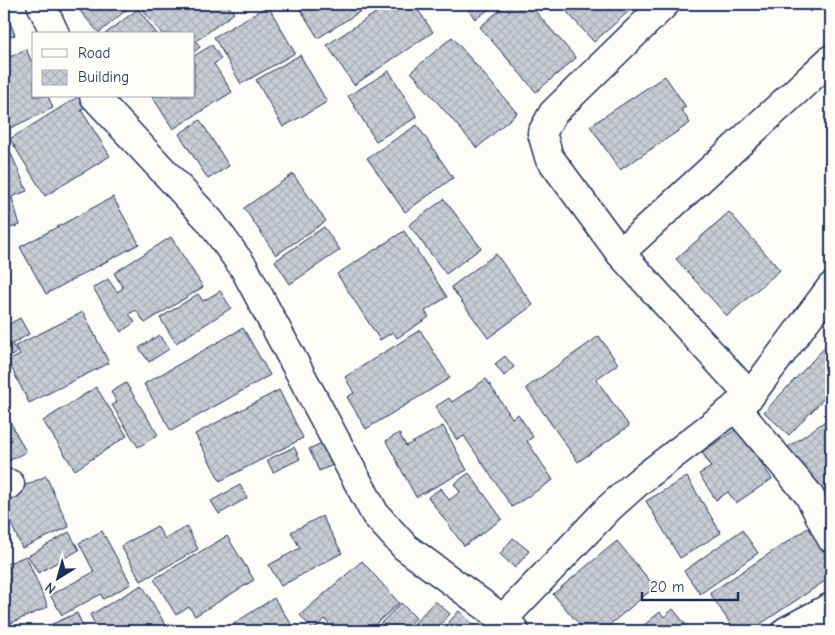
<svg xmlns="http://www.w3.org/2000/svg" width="835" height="635" font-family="'Comic Neue',sans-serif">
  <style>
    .building { fill: url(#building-cross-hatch); stroke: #1b2f5e }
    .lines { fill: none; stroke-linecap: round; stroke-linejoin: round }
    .minor-casing { stroke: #1b2f5e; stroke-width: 31 }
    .tertiary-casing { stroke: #1b2f5e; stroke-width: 31 }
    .minor { stroke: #fdfcf7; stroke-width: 28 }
    .tertiary { stroke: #fdfcf7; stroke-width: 28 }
  </style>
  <defs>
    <pattern id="building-cross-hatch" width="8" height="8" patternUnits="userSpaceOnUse" patternTransform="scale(1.25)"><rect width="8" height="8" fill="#c9ccd3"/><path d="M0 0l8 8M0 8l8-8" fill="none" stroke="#acb0b8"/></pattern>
  </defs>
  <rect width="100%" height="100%" fill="#fdfcf7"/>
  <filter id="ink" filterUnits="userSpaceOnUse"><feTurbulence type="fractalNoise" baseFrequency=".02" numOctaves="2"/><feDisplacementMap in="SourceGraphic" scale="10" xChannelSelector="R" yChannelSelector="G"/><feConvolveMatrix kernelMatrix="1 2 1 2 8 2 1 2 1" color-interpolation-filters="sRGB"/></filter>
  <g filter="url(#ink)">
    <!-- building -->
    <g class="building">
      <polygon points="74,4 133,4 99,33"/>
      <polygon points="151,4 227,4 234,13 196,41 200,47 194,52 194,34 162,34 143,10"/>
      <polygon points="297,4 372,4 318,38"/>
      <polygon points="389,4 414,4 433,32 354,85 327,45"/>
      <polygon points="467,4 488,4 491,8 475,19 465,5"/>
      <polygon points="498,4 529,4 576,58 536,92 480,27 502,8"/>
      <polygon points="560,4 625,4 630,10 594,42"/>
      <polygon points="803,4 820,4 810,12"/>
      <polygon points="268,6 295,53 241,84 214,37"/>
      <polygon points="4,7 15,35 4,38"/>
      <polygon points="138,9 157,34 105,34"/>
      <polygon points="452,37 517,113 477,148 411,72"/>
      <polygon points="212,45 221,59 214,64 232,92 173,129 152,96 194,96 194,56"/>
      <polygon points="26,49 34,67 34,96 48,96 53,108 4,131 4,60"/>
      <polygon points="300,55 327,102 283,127 256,80"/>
      <polygon points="389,71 417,117 376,141 348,96"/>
      <polygon points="665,76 686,107 681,109 690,123 620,170 590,126"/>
      <polygon points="79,96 83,96 88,105 81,110 110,156 45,196 10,139"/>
      <polygon points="200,120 229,166 208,179 179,134"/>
      <polygon points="417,125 453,178 405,212 367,158"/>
      <polygon points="7,144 27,191 4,200 4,145"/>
      <polygon points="293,174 326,221 276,255 244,208"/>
      <polygon points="113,197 139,244 46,294 20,247"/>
      <polygon points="12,198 20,225 4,230 4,201"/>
      <polygon points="444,199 481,248 446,274 409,225"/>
      <polygon points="729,212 780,270 727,316 676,259"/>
      <polygon points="324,227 340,250 290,284 275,261"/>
      <polygon points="404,231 447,297 425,311 429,317 397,338 393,332 380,340 337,274"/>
      <polygon points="171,237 203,287 145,323 136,310 129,314 135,322 121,332 93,288 108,279 117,292 123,288 114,273"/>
      <polygon points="496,254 533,305 488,338 451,287"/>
      <polygon points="220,291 231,308 176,343 160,318 198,294 203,301"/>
      <polygon points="83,312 109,363 29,403 8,361 20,355 15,346"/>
      <polygon points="20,318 29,334 12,344 17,353 4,360 4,327"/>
      <polygon points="243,328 270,375 171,431 144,384"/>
      <polygon points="420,330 450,378 366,429 347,397 354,393 345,377"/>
      <polygon points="159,335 169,349 149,362 139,348"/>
      <polygon points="599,336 618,364 596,379 629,426 578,462 526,388"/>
      <polygon points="831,341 831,391 789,435 764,412"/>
      <polygon points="505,356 514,367 504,376 495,364"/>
      <polygon points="486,379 512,418 518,414 533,437 527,441 553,480 512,507 464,436 457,440 435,407 449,398 452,402"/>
      <polygon points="126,383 158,435 138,447 112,405 117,402 111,392"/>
      <polygon points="96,387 127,436 75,470 43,421"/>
      <polygon points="279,390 303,438 220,481 195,434"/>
      <polygon points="4,410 26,452 4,463"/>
      <polygon points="831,417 831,496 824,501 787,448"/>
      <polygon points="443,426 467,470 416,497 386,441 399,433 406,446"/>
      <polygon points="738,428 772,479 736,503 728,492 716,500 699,474 711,467 702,452"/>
      <polygon points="330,439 340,462 319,471 309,449"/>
      <polygon points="294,447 300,459 273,472 267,460"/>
      <polygon points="469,473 502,519 464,546 428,497 441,488 449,500 460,492 454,484"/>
      <polygon points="46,476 69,527 22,548 4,508 4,495"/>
      <polygon points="687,477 721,533 680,558 646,501"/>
      <polygon points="240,485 247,498 219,514 211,501"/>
      <polygon points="322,516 342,553 281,586 269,565 300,548 291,532"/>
      <polygon points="157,526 165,539 187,527 198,549 141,581 121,546"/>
      <polygon points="811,526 831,557 831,577 750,631 735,631 710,593"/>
      <polygon points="742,530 758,553 700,594 684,571"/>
      <polygon points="102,531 131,584 103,599 101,594 62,615 50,595 94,572 79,543"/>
      <polygon points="69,532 79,550 38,573 28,556"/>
      <polygon points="227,536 254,580 195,616 189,607 176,615 154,579"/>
      <polygon points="513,538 529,551 515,568 500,554"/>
      <polygon points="617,541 655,587 602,631 585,631 553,594"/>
      <polygon points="26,556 48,607 4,626 4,565"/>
      <polygon points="362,561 399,603 368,631 320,631 329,624 325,619 313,630 300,615"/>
      <polygon points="142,585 169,631 99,631 90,615"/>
      <polygon points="274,598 296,631 222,631"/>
      <polygon points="435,601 450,614 434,631 407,631"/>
      <polygon points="401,603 416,618 402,631 373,631"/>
      <polygon points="673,609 691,631 637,631 660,612 664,617"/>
      <polygon points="459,611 480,631 441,631"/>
      <polygon points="77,613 85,631 42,631 41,629"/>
    </g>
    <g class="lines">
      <defs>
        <g id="minor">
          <polyline points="665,4 553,113 542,133 549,157 620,253 750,396"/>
          <polyline points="620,253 831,59"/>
          <polyline points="735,407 809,495 831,538"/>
          <polyline points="4,485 10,484"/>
          <polyline points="503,619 609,508 637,483 750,396 831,287"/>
          <polyline points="786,631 831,607"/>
        </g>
        <g id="tertiary">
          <polyline points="41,4 55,34"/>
          <polyline points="94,96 210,221 244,268 375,514 405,547 503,619 515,631"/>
        </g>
      </defs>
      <!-- minor casing -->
      <use href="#minor" class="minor-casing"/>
      <!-- tertiary casing -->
      <use href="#tertiary" class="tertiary-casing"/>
      <!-- minor -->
      <use href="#minor" class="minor"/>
      <!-- tertiary -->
      <use href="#tertiary" class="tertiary"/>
    </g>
  </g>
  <!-- margin -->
  <rect width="835" height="635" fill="none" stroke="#fdfcf7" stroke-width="20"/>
  <rect x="10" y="10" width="815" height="615" fill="none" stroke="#1b2f5e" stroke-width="2" filter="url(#ink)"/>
  <!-- legend -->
  <rect x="32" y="32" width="162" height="65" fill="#fdfcf7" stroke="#a3aaba"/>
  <rect x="42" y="49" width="25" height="8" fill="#fdfcf7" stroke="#a3aaba"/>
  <text x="78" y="58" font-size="15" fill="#1b2f5e">Road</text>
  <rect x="42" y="70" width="25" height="15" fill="url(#building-cross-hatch)" stroke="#a3aaba"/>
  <text x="78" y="82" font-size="15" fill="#1b2f5e">Building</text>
  <!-- north arrow -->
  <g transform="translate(58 578) rotate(217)" stroke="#fdfcf7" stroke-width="4" paint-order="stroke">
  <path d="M0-4L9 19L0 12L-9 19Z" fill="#1b2f5e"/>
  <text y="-8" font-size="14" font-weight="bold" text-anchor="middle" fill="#1b2f5e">N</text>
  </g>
  <!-- scale -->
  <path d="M642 592v8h96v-8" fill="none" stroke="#1b2f5e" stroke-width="2.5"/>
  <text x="650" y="592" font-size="15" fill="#1b2f5e" stroke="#fdfcf7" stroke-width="4" paint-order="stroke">20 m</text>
</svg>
